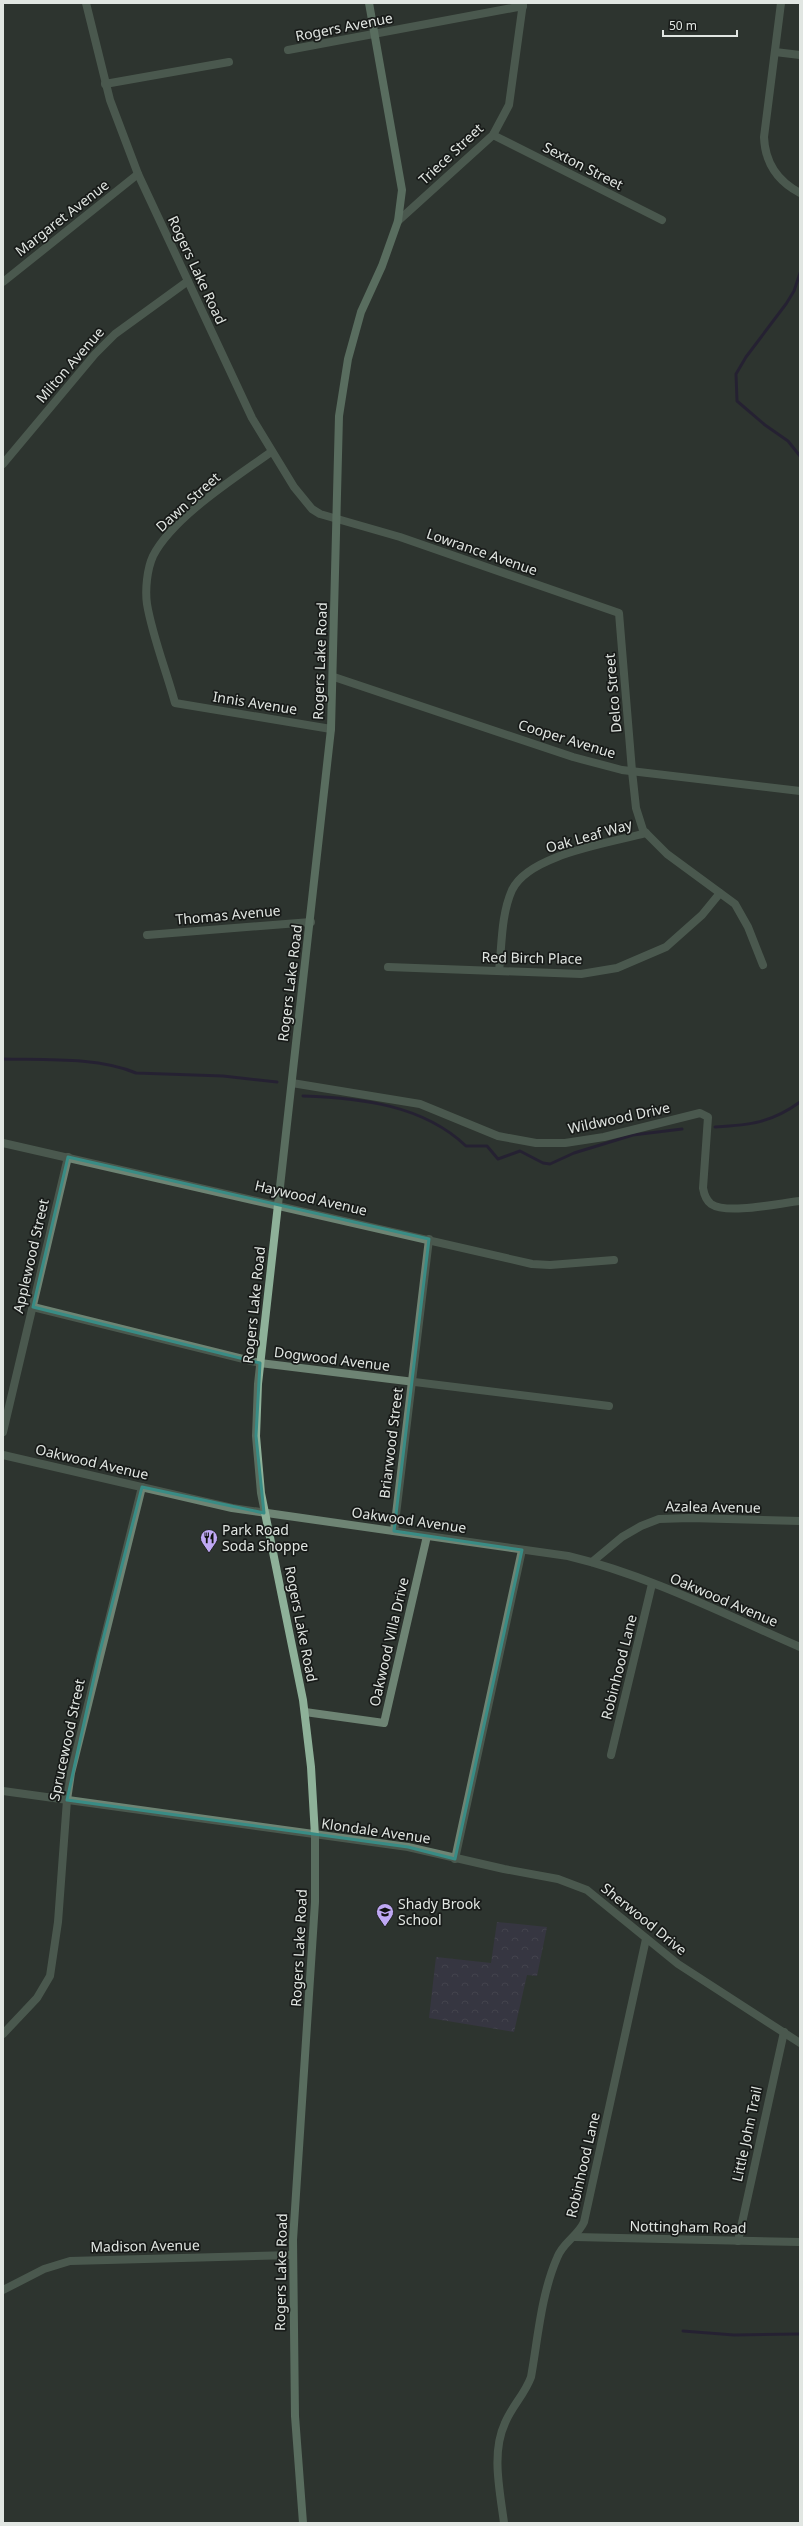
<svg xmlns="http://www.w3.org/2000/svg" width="803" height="2526" font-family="'Noto Sans',sans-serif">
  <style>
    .park { fill: url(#park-crowns) }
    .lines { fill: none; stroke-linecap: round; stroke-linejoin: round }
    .stream { stroke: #1c0b35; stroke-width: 3 }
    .minor { stroke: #6e8474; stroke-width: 8 }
    .tertiary { stroke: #6e8474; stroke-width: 8 }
    .secondary { stroke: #8eb199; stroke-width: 8 }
    .marked { fill: none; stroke: #398c85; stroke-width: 3; stroke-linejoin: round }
    .labels { text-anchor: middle; stroke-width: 3.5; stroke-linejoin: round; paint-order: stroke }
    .street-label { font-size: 14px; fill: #e1e6e2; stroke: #181b19 }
    .poi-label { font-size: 14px; fill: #e1e6e2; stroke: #181b19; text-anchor: start }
  </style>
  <defs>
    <pattern id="park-crowns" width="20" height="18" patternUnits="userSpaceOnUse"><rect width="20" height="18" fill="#423858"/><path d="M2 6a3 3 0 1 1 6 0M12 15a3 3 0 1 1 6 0" fill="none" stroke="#5d5570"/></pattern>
  </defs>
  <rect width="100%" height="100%" fill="#2d342f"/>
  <!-- park -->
  <polygon class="park" points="497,1922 547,1927 537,1976 527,1975 514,2032 429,2018 436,1957 491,1963"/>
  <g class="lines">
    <!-- stream -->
    <g class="stream">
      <polyline points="800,273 794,291 786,304 746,357 736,374 737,401 765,425 788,441 800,456"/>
      <path d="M 3,1059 C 44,1060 98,1057 136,1073 L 223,1076 L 277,1082"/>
      <path d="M 303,1096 C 361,1098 423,1105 466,1146 L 487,1146 L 498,1159 L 520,1151 L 543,1163 L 550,1164 L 574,1153 L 633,1135 L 682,1129"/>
      <path d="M 715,1127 C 750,1125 771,1123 800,1102"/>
      <polyline points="683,2331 734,2335 800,2334"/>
    </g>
    <!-- minor -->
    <g class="minor">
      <polyline points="86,3 110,100 138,174 252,418 294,487 312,509 320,514 400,537 619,613 632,771 636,808 643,830 667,854 735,904 748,927 763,965"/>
      <path d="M 781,3 L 764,137 C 765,163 777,181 800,193"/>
      <polyline points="288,50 523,6"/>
      <polyline points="775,52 800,55"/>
      <polyline points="105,84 229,62"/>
      <polyline points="493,135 662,220"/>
      <polyline points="398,221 493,135 509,105 523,3"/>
      <polyline points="3,282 138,174"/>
      <path d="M 271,452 C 235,478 173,517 153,556 C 147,569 145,590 147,604 C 152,635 167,673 175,703 L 331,729"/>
      <polyline points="3,464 95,354 115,334 188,281"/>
      <polyline points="334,677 573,757 622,770 800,791"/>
      <polyline points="147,935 311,922"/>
      <polyline points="388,967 581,974 617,968 666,947 702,915 720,893"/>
      <path d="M 499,971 C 502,944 501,915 512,890 C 529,854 611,843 646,833"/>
      <path d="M 292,1083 L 420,1104 L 498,1136 L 536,1143 L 565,1143 L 604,1137 L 700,1113 L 708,1117 L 703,1188 C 704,1194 706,1200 711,1204 C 727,1215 780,1203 800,1201"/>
      <polyline points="3,1143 532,1264 550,1265 614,1260"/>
      <polyline points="33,1307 260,1363 609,1406"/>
      <polyline points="3,1432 68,1157"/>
      <polyline points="394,1531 429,1239"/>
      <polyline points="592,1562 622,1537 641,1526 659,1519 690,1518 800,1521"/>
      <polyline points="305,1712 384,1723 427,1536"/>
      <polyline points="611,1755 652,1584"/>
      <polyline points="3,1791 408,1847 504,1869 558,1879 587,1890 678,1964 800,2043"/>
      <polyline points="455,1859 522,1550"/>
      <polyline points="3,2034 37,1998 50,1976 58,1922 67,1800 71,1773 142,1487"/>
      <polyline points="575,2237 800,2242"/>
      <polyline points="738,2241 784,2032"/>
      <polyline points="3,2290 44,2269 70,2261 293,2255"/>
      <path d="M 504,2523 C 500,2491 491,2453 505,2423 C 512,2406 525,2394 531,2377 C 538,2338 541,2295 557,2258 C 562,2243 578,2236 584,2222 L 646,1939"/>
    </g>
    <!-- tertiary -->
    <path class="tertiary" d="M 3,1455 L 232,1508 L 568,1556 C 648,1575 724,1614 800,1647"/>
    <!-- secondary -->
    <polyline class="secondary" points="303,2523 295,2416 293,2240 315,1902 315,1836 311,1767 303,1700 261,1493 256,1436 258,1384 331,729 339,416 348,359 361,312 382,266 398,221 402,190 369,3"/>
  </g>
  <!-- marked area -->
  <path d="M0 0H803V2526H0ZM 68,1157 L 429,1239 L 394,1531 L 522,1550 L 455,1859 L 408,1847 L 67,1800 L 99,1655 L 142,1487 L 264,1513 L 256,1436 L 260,1363 L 33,1307 Z" fill="#2d342f" fill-opacity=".55" fill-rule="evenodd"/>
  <path class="marked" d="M 68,1157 L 429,1239 L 394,1531 L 522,1550 L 455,1859 L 408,1847 L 67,1800 L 99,1655 L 142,1487 L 264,1513 L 256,1436 L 260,1363 L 33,1307 Z"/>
  <!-- icons -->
  <defs>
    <symbol id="restaurant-pin" viewBox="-11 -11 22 30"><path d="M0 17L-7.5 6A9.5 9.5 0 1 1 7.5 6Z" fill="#bfa8f4" stroke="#181b19"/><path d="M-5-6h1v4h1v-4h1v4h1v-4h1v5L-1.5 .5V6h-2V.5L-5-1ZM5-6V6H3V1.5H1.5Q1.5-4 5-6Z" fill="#111"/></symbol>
    <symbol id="school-pin" viewBox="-11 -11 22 30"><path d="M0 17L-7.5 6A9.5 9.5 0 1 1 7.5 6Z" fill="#bfa8f4" stroke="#181b19"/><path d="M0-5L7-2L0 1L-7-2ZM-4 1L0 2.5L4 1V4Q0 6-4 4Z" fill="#111"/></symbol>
  </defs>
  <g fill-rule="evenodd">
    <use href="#restaurant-pin" x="199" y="1528" width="20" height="27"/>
    <use href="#school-pin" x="375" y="1902" width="20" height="27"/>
  </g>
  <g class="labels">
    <!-- street labels -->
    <g class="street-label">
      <text transform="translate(344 27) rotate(-11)" y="5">Rogers Avenue</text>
      <text transform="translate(451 154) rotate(-43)" y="5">Triece Street</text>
      <text transform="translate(583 166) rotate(27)" y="5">Sexton Street</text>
      <text transform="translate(62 218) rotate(-38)" y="5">Margaret Avenue</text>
      <text transform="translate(197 270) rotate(65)" y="5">Rogers Lake Road</text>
      <text transform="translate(70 365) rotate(-49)" y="5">Milton Avenue</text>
      <text transform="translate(188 502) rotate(-42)" y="5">Dawn Street</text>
      <text transform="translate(482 552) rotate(19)" y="5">Lowrance Avenue</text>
      <text transform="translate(320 661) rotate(-88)" y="5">Rogers Lake Road</text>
      <text transform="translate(613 693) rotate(-95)" y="5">Delco Street</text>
      <text transform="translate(255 703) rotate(9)" y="5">Innis Avenue</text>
      <text transform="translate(567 739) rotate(17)" y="5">Cooper Avenue</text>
      <text transform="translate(589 836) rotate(-16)" y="5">Oak Leaf Way</text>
      <text transform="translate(228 915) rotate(-5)" y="5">Thomas Avenue</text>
      <text transform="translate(532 958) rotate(1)" y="5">Red Birch Place</text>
      <text transform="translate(290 983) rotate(-83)" y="5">Rogers Lake Road</text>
      <text transform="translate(619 1118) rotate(-12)" y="5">Wildwood Drive</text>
      <text transform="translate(311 1198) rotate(13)" y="5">Haywood Avenue</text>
      <text transform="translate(31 1256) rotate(-77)" y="5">Applewood Street</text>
      <text transform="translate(254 1305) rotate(-84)" y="5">Rogers Lake Road</text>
      <text transform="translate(332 1359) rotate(7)" y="5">Dogwood Avenue</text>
      <text transform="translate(391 1443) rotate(-83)" y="5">Briarwood Street</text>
      <text transform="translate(92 1462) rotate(13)" y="5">Oakwood Avenue</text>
      <text transform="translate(713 1507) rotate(1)" y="5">Azalea Avenue</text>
      <text transform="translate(409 1520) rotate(8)" y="5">Oakwood Avenue</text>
      <text transform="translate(724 1600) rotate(23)" y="5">Oakwood Avenue</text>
      <text transform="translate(301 1624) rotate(79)" y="5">Rogers Lake Road</text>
      <text transform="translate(389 1642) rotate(-77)" y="5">Oakwood Villa Drive</text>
      <text transform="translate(619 1667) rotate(-76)" y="5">Robinhood Lane</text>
      <text transform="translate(67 1740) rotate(-78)" y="5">Sprucewood Street</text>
      <text transform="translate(376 1831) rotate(8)" y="5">Klondale Avenue</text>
      <text transform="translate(644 1919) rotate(39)" y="5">Sherwood Drive</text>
      <text transform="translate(299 1948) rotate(-87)" y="5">Rogers Lake Road</text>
      <text transform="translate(747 2134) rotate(-78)" y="5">Little John Trail</text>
      <text transform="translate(583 2165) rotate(-77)" y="5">Robinhood Lane</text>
      <text transform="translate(688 2227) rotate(1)" y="5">Nottingham Road</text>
      <text transform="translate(145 2246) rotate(-1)" y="5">Madison Avenue</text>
      <text transform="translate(281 2272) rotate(-89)" y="5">Rogers Lake Road</text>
    </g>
    <!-- poi labels -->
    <g class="poi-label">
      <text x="222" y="1535">Park Road<tspan x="222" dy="16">Soda Shoppe</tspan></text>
      <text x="398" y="1909">Shady Brook<tspan x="398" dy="16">School</tspan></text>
    </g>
  </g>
  <!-- border -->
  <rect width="803" height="2526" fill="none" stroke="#e1e6e2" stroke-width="8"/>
  <!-- scale -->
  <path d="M663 30v6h74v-6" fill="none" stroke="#e1e6e2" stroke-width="2"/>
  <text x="669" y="30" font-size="12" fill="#e1e6e2" stroke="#181b19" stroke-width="3" paint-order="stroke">50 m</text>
</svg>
